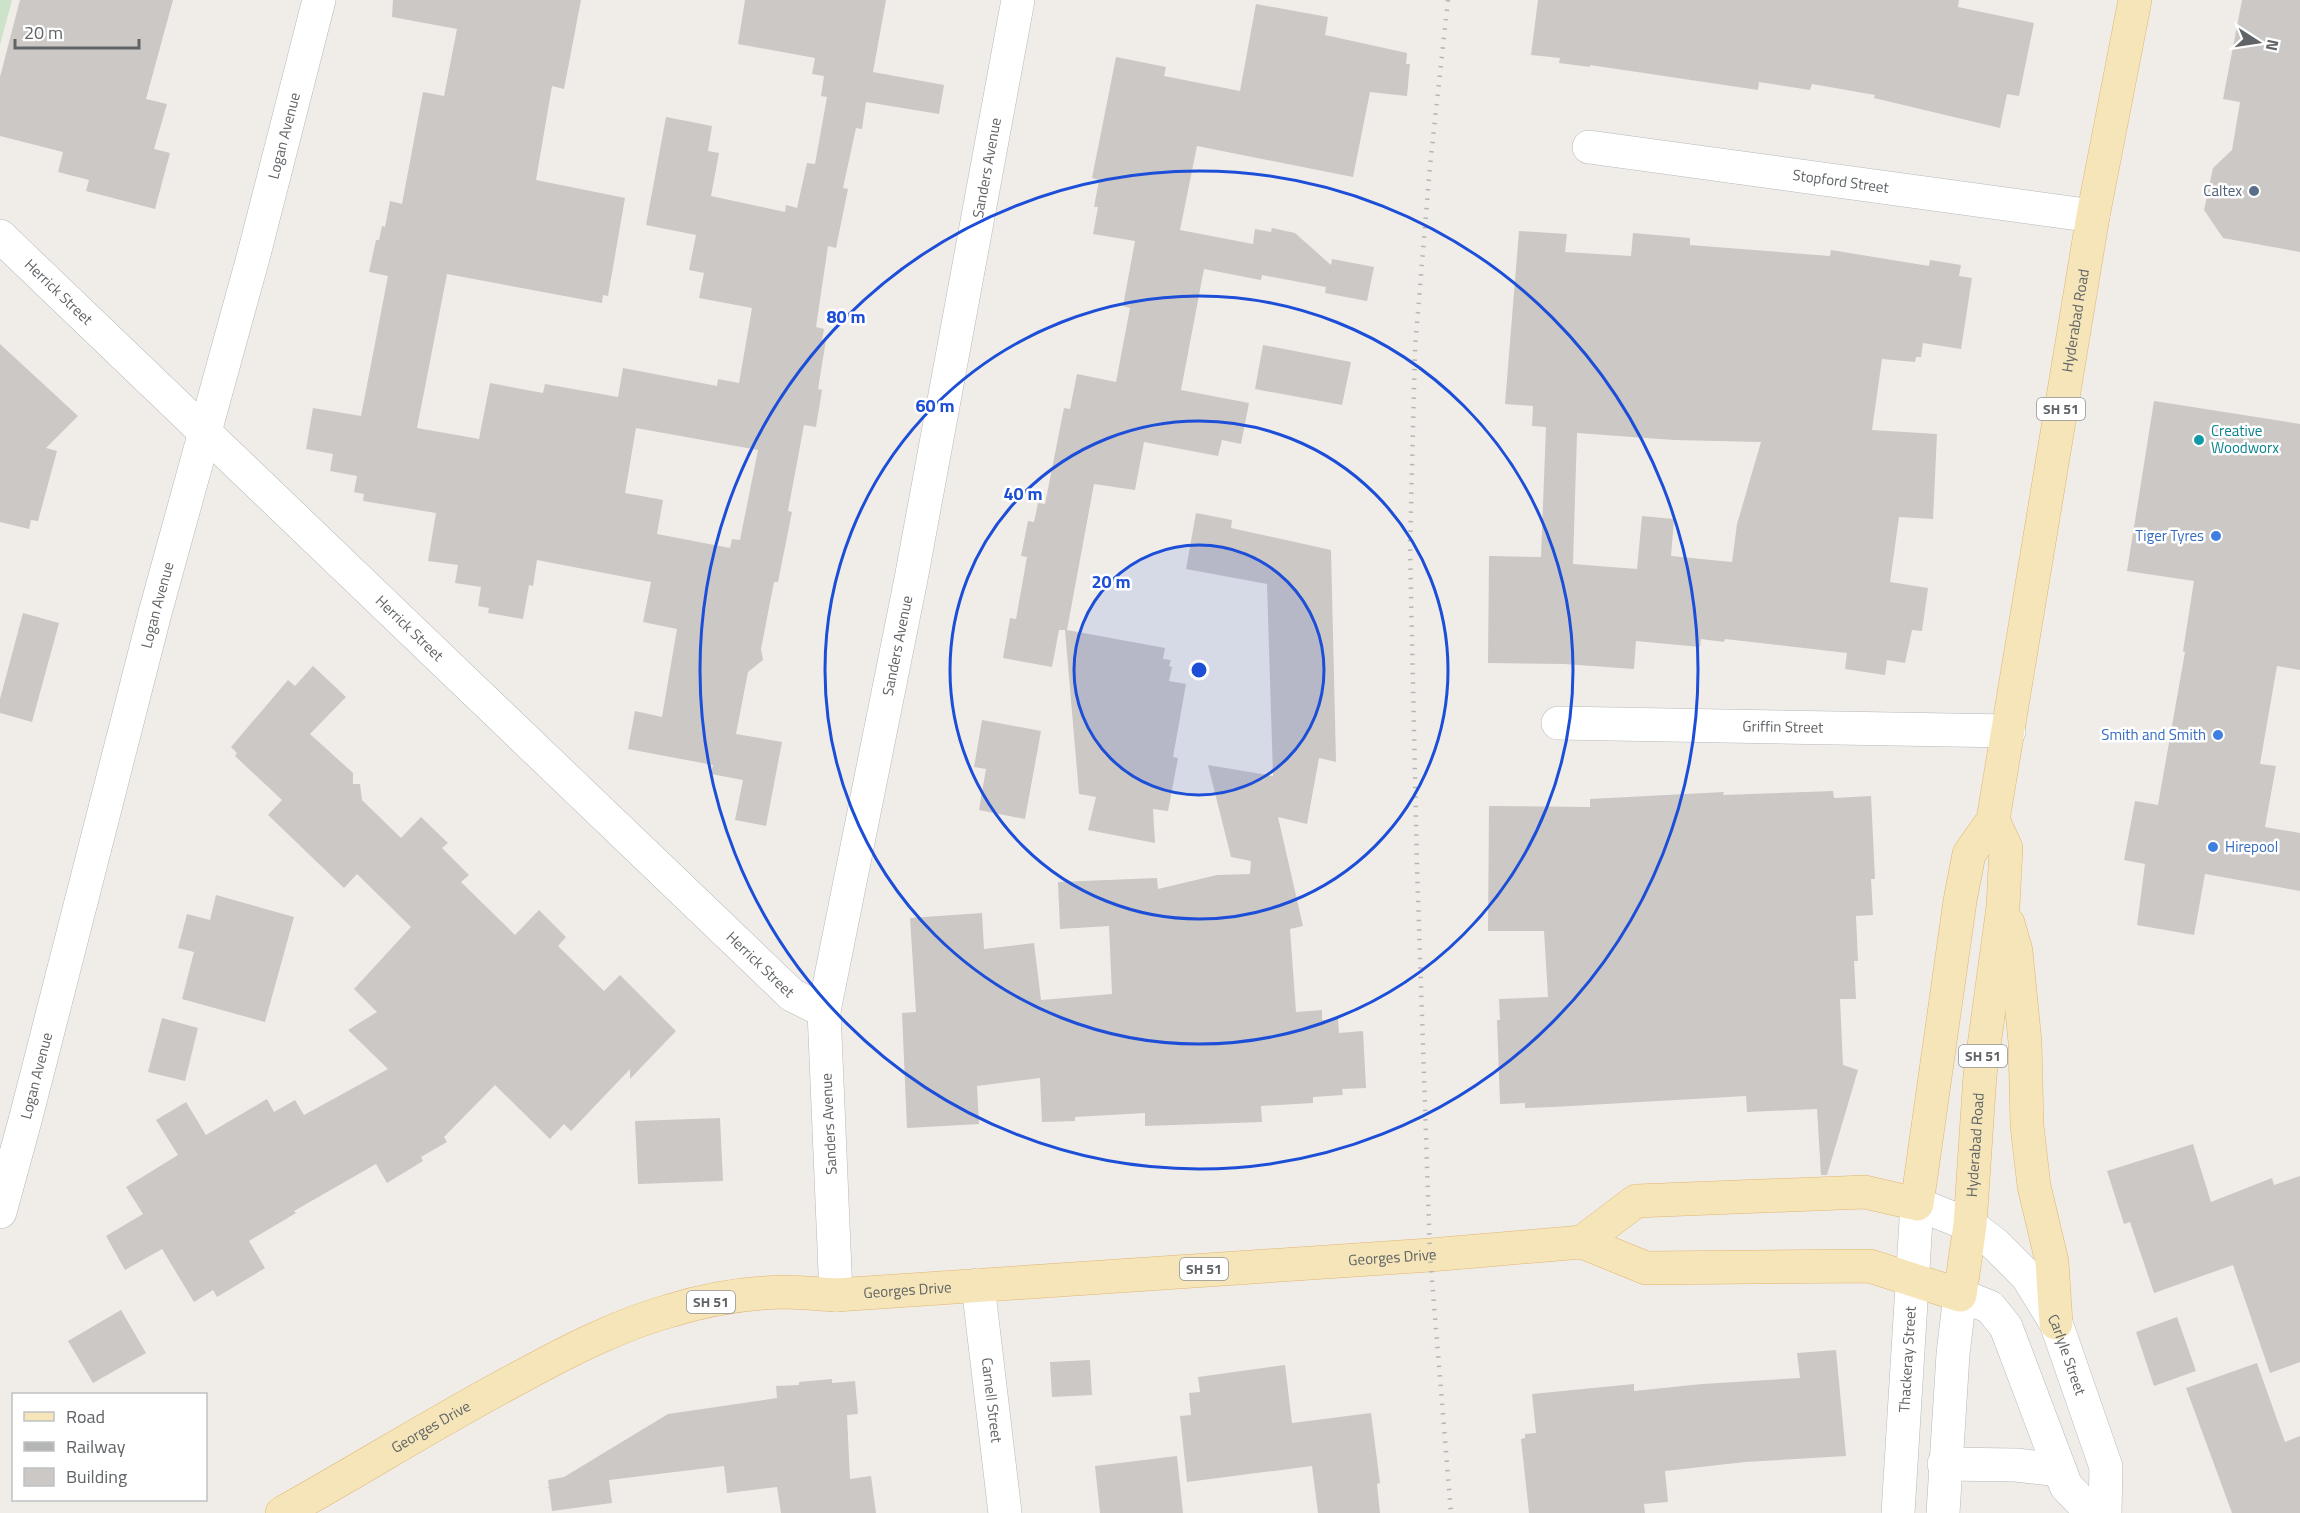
<svg xmlns="http://www.w3.org/2000/svg" width="2300" height="1513" font-family="'Titillium Web',sans-serif">
  <style>
    .green { fill: #cce3c9 }
    .building { fill: #cbc8c5; fill-rule: evenodd }
    .lines { fill: none; stroke-linecap: round; stroke-linejoin: round }
    .minor-casing { stroke: #b5b8bb; stroke-width: 34 }
    .secondary-casing { stroke: #b5b8bb; stroke-width: 34 }
    .primary-casing { stroke: #e0b571; stroke-width: 34 }
    .minor { stroke: #fff; stroke-width: 33 }
    .secondary { stroke: #fff; stroke-width: 33 }
    .primary { stroke: #f5e5b8; stroke-width: 33 }
    .rail { stroke: #b4b5b5; stroke-width: 4.5; stroke-dasharray: 1.5 8; stroke-linecap: butt }
    .ring { fill: none; stroke: #1d4ed8; stroke-width: 3 }
    .service-dot { fill: #5c6f8a; stroke: #fff; stroke-width: 2 }
    .culture-dot { fill: #0f9aa8; stroke: #fff; stroke-width: 2 }
    .shop-dot { fill: #3f7fe0; stroke: #fff; stroke-width: 2 }
    .labels { text-anchor: middle; stroke-width: 5; stroke-linejoin: round; paint-order: stroke }
    .shield { fill: #fff; stroke: #909295; stroke-width: 1.5 }
    .shield-label { font-size: 14px; font-weight: bold; fill: #606467 }
    .street-label { font-size: 15px; fill: #606467; stroke: #fff }
    .service-label { font-size: 15px; fill: #4e5e75; stroke: #fff; text-anchor: end }
    .culture-label { font-size: 15px; fill: #0d838f; stroke: #fff; text-anchor: start }
    .shop-label { font-size: 15px; fill: #366cbe; stroke: #fff; text-anchor: end }
    .centre { fill: #1d4ed8; stroke: #fff; stroke-width: 3 }
    .ring-label { font-size: 18px; text-anchor: middle; font-weight: bold; fill: #1d4ed8; stroke: #fff; stroke-width: 5; stroke-linejoin: round; paint-order: stroke }
  </style>
  <rect width="100%" height="100%" fill="#f0ede9"/>
  <!-- green -->
  <polygon class="green" points="0,0 12,0 0,45"/>
  <!-- building -->
  <g class="building">
    <polygon points="20,0 173,0 146,99 167,104 154,149 170,153 155,209 86,191 89,180 58,172 63,152 0,136 0,77"/>
    <path d="M 393,0 L 581,0 L 564,89 L 552,86 L 536,180 L 625,198 L 608,296 L 603,295 L 602,303 L 447,274 L 417,428 L 479,439 L 490,383 L 543,393 L 545,384 L 618,397 L 623,368 L 717,386 L 718,379 L 739,383 L 752,308 L 699,298 L 704,273 L 689,270 L 696,235 L 646,225 L 666,117 L 712,126 L 708,151 L 719,153 L 711,196 L 785,212 L 786,205 L 797,208 L 807,163 L 815,164 L 827,97 L 821,96 L 824,76 L 812,74 L 815,58 L 738,44 L 745,0 L 886,0 L 873,72 L 944,85 L 939,114 L 866,102 L 862,129 L 856,128 L 843,188 L 848,189 L 836,248 L 828,246 L 816,327 L 824,329 L 822,340 L 826,340 L 818,389 L 822,390 L 816,427 L 804,425 L 788,511 L 792,512 L 778,582 L 774,582 L 761,649 L 763,660 L 748,672 L 736,734 L 782,742 L 766,826 L 735,820 L 743,780 L 711,774 L 713,765 L 628,749 L 635,711 L 662,717 L 677,629 L 643,622 L 651,582 L 537,560 L 533,586 L 529,585 L 523,619 L 488,613 L 489,608 L 478,606 L 481,587 L 455,583 L 458,565 L 428,561 L 436,513 L 363,501 L 364,494 L 354,492 L 357,476 L 330,471 L 333,454 L 306,449 L 313,408 L 361,416 L 388,276 L 369,272 L 376,240 L 379,240 L 382,226 L 385,227 L 390,201 L 402,204 L 423,92 L 444,96 L 457,29 L 392,17 ZM 636,428 L 758,450 L 740,540 L 732,539 L 730,548 L 657,534 L 663,500 L 625,493 Z"/>
    <polygon points="1538,0 1959,0 1958,7 2034,23 2019,96 2007,94 2000,128 1874,98 1875,95 1812,84 1810,90 1759,82 1758,90 1590,65 1590,67 1559,63 1560,58 1531,55"/>
    <polygon points="2242,0 2300,0 2300,252 2223,238 2204,210 2213,168 2232,150 2240,102 2223,99"/>
    <polygon points="1256,4 1328,17 1325,35 1407,53 1406,64 1410,64 1407,96 1370,92 1353,177 1197,146 1180,230 1253,244 1255,229 1271,232 1272,228 1295,233 1331,265 1332,259 1374,267 1367,301 1325,293 1326,287 1262,275 1261,280 1204,269 1181,390 1249,403 1241,444 1222,440 1218,456 1144,442 1135,490 1094,484 1067,630 1165,648 1163,659 1171,660 1169,666 1172,667 1169,681 1186,684 1173,757 1178,758 1168,811 1153,809 1155,843 1088,830 1096,797 1079,794 1065,630 1059,630 1052,667 1003,658 1010,618 1016,619 1027,557 1021,556 1028,521 1034,522 1038,503 1045,504 1064,408 1070,409 1077,374 1116,382 1130,308 1123,306 1135,241 1093,234 1098,207 1094,207 1099,180 1092,178 1116,57 1166,67 1164,76 1240,91"/>
    <path d="M 1519,231 L 1567,234 L 1565,252 L 1631,256 L 1633,233 L 1690,238 L 1690,245 L 1830,256 L 1831,250 L 1929,266 L 1930,260 L 1961,265 L 1959,276 L 1972,278 L 1961,349 L 1923,343 L 1921,357 L 1916,357 L 1915,362 L 1882,359 L 1872,430 L 1937,434 L 1933,519 L 1899,517 L 1890,582 L 1928,588 L 1922,631 L 1912,630 L 1905,663 L 1887,660 L 1885,675 L 1845,669 L 1847,653 L 1725,639 L 1724,642 L 1701,639 L 1700,647 L 1636,641 L 1634,669 L 1564,664 L 1488,663 L 1489,556 L 1541,557 L 1546,427 L 1532,426 L 1533,406 L 1505,404 ZM 1577,433 L 1674,440 L 1761,442 L 1737,524 L 1732,562 L 1671,556 L 1674,519 L 1642,516 L 1637,569 L 1573,564 Z"/>
    <polygon points="0,344 78,416 46,448 57,451 38,521 31,520 29,529 0,522"/>
    <polygon points="1263,345 1351,362 1342,405 1255,389"/>
    <polygon points="2154,401 2300,424 2300,670 2277,666 2260,764 2276,766 2265,827 2300,833 2300,891 2205,874 2194,935 2137,925 2145,864 2124,860 2135,801 2158,805 2185,652 2183,651 2194,581 2127,571"/>
    <polygon points="1196,513 1232,520 1231,528 1331,550 1336,762 1319,758 1307,824 1278,817 1303,926 1290,929 1296,1012 1322,1010 1322,1020 1338,1019 1339,1033 1363,1031 1366,1088 1342,1089 1343,1095 1313,1097 1313,1103 1261,1106 1262,1122 1145,1126 1145,1113 1075,1117 1075,1121 1042,1122 1040,1078 977,1086 979,1124 907,1128 902,1013 916,1012 910,918 982,913 984,949 1034,943 1041,1000 1112,994 1109,926 1060,929 1058,882 1157,878 1158,889 1217,875 1250,874 1251,861 1231,857 1208,765 1273,776 1267,584 1186,569"/>
    <polygon points="23,613 59,623 32,722 0,713 0,699"/>
    <polygon points="313,666 346,697 310,734 353,773 353,784 360,784 362,800 401,838 421,817 448,843 442,848 469,875 461,882 515,935 539,910 566,937 558,946 604,991 620,975 676,1031 630,1079 630,1069 571,1131 564,1124 550,1139 495,1085 444,1137 447,1142 421,1157 423,1161 387,1183 376,1164 294,1211 296,1213 249,1241 265,1268 217,1297 213,1290 194,1302 162,1249 125,1270 106,1236 143,1214 126,1187 178,1155 156,1120 186,1102 206,1135 267,1099 274,1112 295,1100 304,1115 388,1069 348,1030 377,1012 354,989 411,927 357,874 344,888 268,815 282,800 235,756 237,753 231,747 288,680 295,686"/>
    <polygon points="982,720 1041,731 1025,819 979,810 986,769 974,767"/>
    <polygon points="1833,791 1834,798 1871,796 1875,879 1871,879 1873,915 1856,916 1858,961 1854,961 1856,999 1840,999 1843,1065 1858,1070 1827,1175 1821,1175 1817,1109 1747,1112 1746,1096 1553,1107 1525,1108 1525,1103 1500,1104 1497,1020 1500,1020 1499,999 1548,997 1544,931 1488,931 1489,806 1590,807 1590,799 1724,792 1723,795"/>
    <polygon points="216,895 294,917 265,1022 182,999 194,952 178,948 187,914 210,920"/>
    <polygon points="162,1018 198,1028 185,1081 148,1072"/>
    <polygon points="720,1118 723,1181 638,1184 635,1121"/>
    <polygon points="2193,1144 2211,1202 2272,1178 2274,1185 2300,1176 2300,1362 2270,1373 2233,1265 2154,1293 2130,1222 2124,1224 2107,1171"/>
    <polygon points="121,1310 146,1353 93,1383 68,1341"/>
    <polygon points="2177,1317 2196,1371 2154,1386 2136,1332"/>
    <polygon points="1836,1350 1846,1456 1745,1462 1665,1471 1668,1502 1644,1504 1645,1513 1529,1513 1521,1439 1525,1438 1525,1434 1536,1433 1532,1394 1634,1384 1634,1391 1702,1384 1800,1378 1797,1353"/>
    <polygon points="1090,1360 1092,1395 1052,1397 1050,1362"/>
    <polygon points="2257,1363 2285,1442 2300,1436 2300,1513 2232,1513 2186,1388"/>
    <polygon points="1285,1365 1292,1423 1371,1413 1380,1483 1377,1484 1380,1513 1318,1513 1312,1466 1187,1482 1180,1416 1191,1415 1189,1393 1200,1392 1198,1377"/>
    <polygon points="832,1379 832,1383 855,1381 858,1414 847,1415 850,1479 871,1476 876,1513 781,1513 777,1487 727,1493 724,1466 609,1480 612,1503 552,1511 549,1488 546,1488 549,1487 548,1480 564,1477 668,1414 777,1398 776,1386 799,1385 799,1382"/>
    <polygon points="1177,1456 1183,1513 1100,1513 1095,1466"/>
  </g>
  <g class="lines">
    <defs>
      <g id="minor">
        <path id="s1" d="M 1589,147 L 2093,216"/>
        <path id="s2" d="M 0,236 L 792,995 L 824,1011"/>
        <path id="s3" d="M 1558,723 L 2009,731"/>
        <path id="s4" d="M 0,1212 L 26,1117 L 155,613 L 254,254 L 319,0"/>
        <path id="s5" d="M 978,1285 L 1005,1513"/>
        <path id="s6" d="M 836,1295 L 824,1011 L 911,579 L 1018,0"/>
      </g>
      <g id="secondary">
        <polyline points="1944,1464 2016,1465 2060,1470"/>
        <path id="s7" d="M 1898,1513 L 1917,1204 L 1970,1225 L 1995,1244 L 2027,1276 L 2056,1323 L 2106,1467 L 2105,1513"/>
        <polyline points="1943,1513 1953,1354 1960,1295 1990,1307 2006,1327 2066,1486 2092,1513"/>
      </g>
      <g id="primary">
        <polyline points="2008,923 2016,951 2025,1042 2027,1126 2034,1186 2052,1262 2056,1323"/>
        <path id="s8" d="M 1582,1242 L 1636,1201 L 1865,1192 L 1917,1204 L 1960,901 L 1969,854 L 1993,820 L 2093,216 L 2135,0"/>
        <path id="s9" d="M 282,1513 C 363,1468 442,1418 524,1375 C 570,1350 619,1325 669,1311 C 704,1300 745,1293 782,1292 C 800,1292 818,1294 836,1295 L 1430,1255 L 1582,1242 L 1646,1268 L 1870,1266 L 1960,1295 L 1970,1225 L 1980,1075 L 2003,907 L 2006,848 L 1993,820"/>
      </g>
    </defs>
    <!-- minor casing -->
    <use href="#minor" class="minor-casing"/>
    <!-- secondary casing -->
    <use href="#secondary" class="secondary-casing"/>
    <!-- primary casing -->
    <use href="#primary" class="primary-casing"/>
    <!-- minor -->
    <use href="#minor" class="minor"/>
    <!-- secondary -->
    <use href="#secondary" class="secondary"/>
    <!-- primary -->
    <use href="#primary" class="primary"/>
    <!-- rail -->
    <polyline class="rail" points="1448,0 1430,166 1415,348 1410,547 1417,867 1430,1255 1451,1513"/>
  </g>
  <!-- distance rings -->
  <circle cx="1199" cy="670" r="125" fill="#1d4ed8" fill-opacity=".12"/>
  <g class="ring">
    <circle cx="1199" cy="670" r="125"/>
    <circle cx="1199" cy="670" r="249"/>
    <circle cx="1199" cy="670" r="374"/>
    <circle cx="1199" cy="670" r="499"/>
  </g>
  <!-- markers -->
  <circle class="service-dot" cx="2254" cy="191" r="6"/>
  <circle class="culture-dot" cx="2199" cy="440" r="6"/>
  <g class="shop-dot">
    <circle cx="2216" cy="536" r="6"/>
    <circle cx="2218" cy="735" r="6"/>
    <circle cx="2213" cy="847" r="6"/>
  </g>
  <g class="labels">
    <!-- shield labels -->
    <g class="shield">
      <rect x="2037" y="398" width="48" height="22" rx="4.5"/>
      <rect x="1959" y="1045" width="48" height="22" rx="4.5"/>
      <rect x="1180" y="1258" width="48" height="22" rx="4.5"/>
      <rect x="687" y="1291" width="48" height="22" rx="4.5"/>
    </g>
    <g class="shield-label">
      <text x="2061" y="414">SH 51</text>
      <text x="1983" y="1061">SH 51</text>
      <text x="1204" y="1274">SH 51</text>
      <text x="711" y="1307">SH 51</text>
    </g>
    <!-- street labels -->
    <g class="street-label">
      <text dy="5" stroke="none"><textPath href="#s4" startOffset="1113">Logan Avenue</textPath></text>
      <text dy="5" stroke="none"><textPath href="#s6" startOffset="1143">Sanders Avenue</textPath></text>
      <text dy="5" stroke="none"><textPath href="#s1" startOffset="254">Stopford Street</textPath></text>
      <text dy="5" stroke="none"><textPath href="#s2" startOffset="81">Herrick Street</textPath></text>
      <text dy="5" stroke="none"><textPath href="#s8" startOffset="1252">Hyderabad Road</textPath></text>
      <text dy="5" stroke="none"><textPath href="#s4" startOffset="627">Logan Avenue</textPath></text>
      <text dy="5" stroke="none"><textPath href="#s2" startOffset="567">Herrick Street</textPath></text>
      <text dy="5" stroke="none"><textPath href="#s6" startOffset="657">Sanders Avenue</textPath></text>
      <text dy="5" stroke="none"><textPath href="#s3" startOffset="225">Griffin Street</textPath></text>
      <text dy="5" stroke="none"><textPath href="#s2" startOffset="1053">Herrick Street</textPath></text>
      <text dy="5" stroke="none"><textPath href="#s4" startOffset="141">Logan Avenue</textPath></text>
      <text transform="translate(829 1124) rotate(-93)" y="5">Sanders Avenue</text>
      <text dy="5" stroke="none"><textPath href="#s9" startOffset="1893">Hyderabad Road</textPath></text>
      <text dy="5" stroke="none"><textPath href="#s9" startOffset="1164">Georges Drive</textPath></text>
      <text dy="5" stroke="none"><textPath href="#s9" startOffset="678">Georges Drive</textPath></text>
      <text dy="5" stroke="none"><textPath href="#s7" startOffset="532">Carlyle Street</textPath></text>
      <text dy="5" stroke="none"><textPath href="#s7" startOffset="154">Thackeray Street</textPath></text>
      <text dy="5" stroke="none"><textPath href="#s5" startOffset="116">Carnell Street</textPath></text>
      <text dy="5" stroke="none"><textPath href="#s9" startOffset="172">Georges Drive</textPath></text>
    </g>
    <!-- service labels -->
    <g class="service-label">
      <text x="2242" y="196">Caltex</text>
    </g>
    <!-- culture labels -->
    <g class="culture-label">
      <text x="2211" y="436">Creative<tspan x="2211" dy="17">Woodworx</tspan></text>
    </g>
    <!-- shop labels -->
    <g class="shop-label">
      <text x="2204" y="541">Tiger Tyres</text>
      <text x="2206" y="740">Smith and Smith</text>
      <text x="2225" y="852" text-anchor="start">Hirepool</text>
    </g>
  </g>
  <circle cx="1199" cy="670" r="9" class="centre"/>
  <g class="ring-label">
    <text x="846" y="323">80 m</text>
    <text x="935" y="412">60 m</text>
    <text x="1023" y="500">40 m</text>
    <text x="1111" y="588">20 m</text>
  </g>
  <!-- legend -->
  <rect x="12" y="1393" width="195" height="108" fill="#ffffff" stroke="#bfc1c2" stroke-width="1.5"/>
  <rect x="24" y="1412" width="30" height="9" fill="#f5e5b8" stroke="#bfc1c2" stroke-width="1.5"/>
  <text x="66" y="1423" font-size="18" fill="#606467">Road</text>
  <rect x="24" y="1442" width="30" height="9" fill="#b4b5b5" stroke="#bfc1c2" stroke-width="1.5"/>
  <text x="66" y="1453" font-size="18" fill="#606467">Railway</text>
  <rect x="24" y="1468" width="30" height="18" fill="#cbc8c5" stroke="#bfc1c2" stroke-width="1.5"/>
  <text x="66" y="1483" font-size="18" fill="#606467">Building</text>
  <!-- north arrow -->
  <g transform="translate(2258 42) rotate(102)" stroke="#ffffff" stroke-width="4.5" paint-order="stroke">
  <path d="M0-4.5L10 22L0 15L-10 22Z" fill="#606467"/>
  <text y="-9" font-size="16" font-weight="bold" text-anchor="middle" fill="#606467">N</text>
  </g>
  <!-- scale -->
  <path d="M15 39v9h124v-9" fill="none" stroke="#606467" stroke-width="3"/>
  <text x="24" y="39" font-size="18" fill="#606467" stroke="#ffffff" stroke-width="4.5" paint-order="stroke">20 m</text>
</svg>
